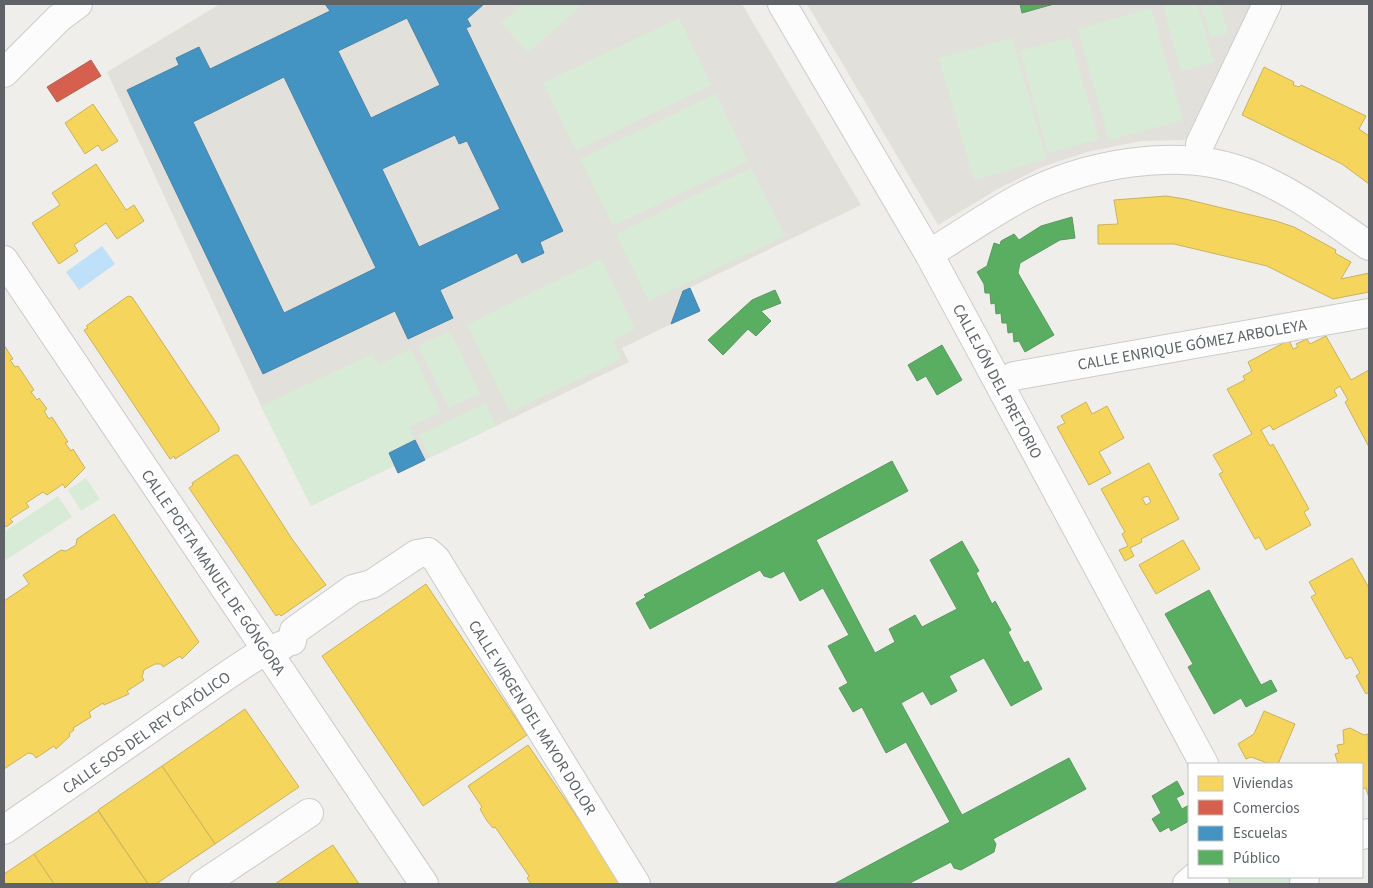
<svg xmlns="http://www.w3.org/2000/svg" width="1373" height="888" font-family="'Source Sans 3',sans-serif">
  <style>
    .education { fill: #e2e0da }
    .green { fill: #d8ebd6 }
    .water { fill: #bfe0f9 }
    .homes { fill: #f6d55c; stroke: #c9b360; fill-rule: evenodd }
    .shops { fill: #d6604d; stroke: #b26155 }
    .schools { fill: #4393c3; stroke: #4b85a8; fill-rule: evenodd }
    .public { fill: #5aae61; stroke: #5c9863 }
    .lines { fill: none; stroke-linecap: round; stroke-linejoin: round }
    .street-casing { stroke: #cbcccc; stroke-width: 30 }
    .secondary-casing { stroke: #cacacb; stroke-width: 30 }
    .street { stroke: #fdfcfc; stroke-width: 28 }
    .secondary { stroke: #fdfcfc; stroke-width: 28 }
    .labels { text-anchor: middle; stroke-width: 5; stroke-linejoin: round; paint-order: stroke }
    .street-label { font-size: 16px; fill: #5f6368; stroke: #fff }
  </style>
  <rect width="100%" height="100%" fill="#efeeea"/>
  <!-- education -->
  <g class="education">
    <polygon points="220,4 742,4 861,205 683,291 671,324 622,348 629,362 398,473 394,466 311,506 261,406 107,72"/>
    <polygon points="807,4 1251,4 1185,140 1141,141 1087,152 1042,167 996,190 938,225"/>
  </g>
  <!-- green -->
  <g class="green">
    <polygon points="523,4 583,4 528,53 501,23"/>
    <polygon points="1170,4 1197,4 1214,62 1181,71 1163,6"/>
    <polygon points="1201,4 1220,4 1228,33 1211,38"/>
    <polygon points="1151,8 1183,120 1109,140 1078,29"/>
    <polygon points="679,18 711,85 576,151 543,83"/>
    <polygon points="1070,37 1099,139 1048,153 1020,51"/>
    <polygon points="1012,38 1046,159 974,180 939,58"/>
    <polygon points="716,94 748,161 613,226 580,159"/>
    <polygon points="751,168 785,236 649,301 616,234"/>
    <polygon points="601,259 635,329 613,340 621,359 510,412 467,325"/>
    <polygon points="450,331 480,393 449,408 418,346"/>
    <polygon points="411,349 441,412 409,427 415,440 389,453 395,465 311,506 261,406 372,354 378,365"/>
    <polygon points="486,403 496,426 430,457 419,435"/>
    <polygon points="86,478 100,499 81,511 68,490"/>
    <polygon points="58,496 72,517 6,560 4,555 4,532"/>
    <polygon points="1224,877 1293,877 1290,884 1227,884"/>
  </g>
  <!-- water -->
  <polygon class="water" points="102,246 115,264 79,290 66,272"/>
  <!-- homes -->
  <g class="homes">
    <polygon points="1264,67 1294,82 1293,85 1299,87 1301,85 1366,116 1359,129 1369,136 1369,184 1342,164 1242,115"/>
    <polygon points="93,104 118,141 102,151 98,145 85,154 65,123"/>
    <polygon points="96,164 126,210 134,205 144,221 117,239 106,223 74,245 78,251 59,264 32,223 60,205 52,193"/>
    <polygon points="1166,196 1185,199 1276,221 1294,227 1336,250 1335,253 1351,262 1341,279 1369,273 1369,292 1333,299 1267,266 1174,244 1098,244 1098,225 1118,224 1114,200"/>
    <polygon points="128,296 132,297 219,427 219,431 175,459 174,456 170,459 84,330 88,328 86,326"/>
    <polygon points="1326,336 1351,380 1369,370 1369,447 1345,402 1348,400 1340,386 1334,390 1337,396 1273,430 1270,425 1261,430 1270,446 1273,444 1309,509 1304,512 1311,525 1266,550 1259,537 1255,539 1219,474 1223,472 1213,455 1252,434 1227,389 1245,380 1243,376 1252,371 1248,362 1289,340 1293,349 1298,347 1296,344 1307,339 1310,344"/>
    <polygon points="4,345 13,359 10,360 15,367 18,366 34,390 31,392 37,400 39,398 47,409 44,411 49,419 52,417 68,442 65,443 71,451 73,449 85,468 65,488 63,484 47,495 43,492 26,503 29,507 10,519 13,522 6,527 4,524"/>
    <polygon points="1086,402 1092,414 1107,406 1124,438 1099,452 1111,473 1089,485 1057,427 1065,423 1061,416"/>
    <polygon points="234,455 238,455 292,539 326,585 281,616 279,614 276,616 189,488 193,485 192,483"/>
    <path d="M 1149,463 L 1179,519 L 1141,539 L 1142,542 L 1130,548 L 1134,556 L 1125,561 L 1119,550 L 1128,546 L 1122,534 L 1125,532 L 1101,489 ZM 1148,496 L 1151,502 L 1146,505 L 1142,498 Z"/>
    <polygon points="114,514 199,642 182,659 180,656 163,667 161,664 155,664 144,670 142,677 144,680 127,691 129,694 104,705 103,703 89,712 91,717 73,728 74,730 69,734 70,736 56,749 54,746 36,758 33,754 28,753 4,769 4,601 29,584 23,575 61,550 66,551 76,545 77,539"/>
    <polygon points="1183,540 1200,569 1156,594 1139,565"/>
    <polygon points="1352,558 1369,588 1369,692 1366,694 1356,676 1360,673 1351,657 1346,659 1311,597 1316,594 1309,582"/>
    <polygon points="426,584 527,735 423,806 322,656"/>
    <polygon points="245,709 299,787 215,844 162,766"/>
    <polygon points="1264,711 1295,724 1278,764 1270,764 1251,757 1246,759 1238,744 1254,734"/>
    <polygon points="1350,728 1364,735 1368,734 1369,798 1366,788 1362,789 1362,764 1338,764 1335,754 1339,753 1337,745 1344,744 1343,730"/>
    <polygon points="528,745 623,884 531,884 527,878 529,876 495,827 493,828 487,821 480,809 482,807 468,786"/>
    <polygon points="162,766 215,844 156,884 148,884 98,810"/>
    <polygon points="98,811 118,840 148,884 54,884 36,858 34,854"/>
    <polygon points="333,845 359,884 275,884 319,854"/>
    <polygon points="34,854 54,884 4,884 4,874"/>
  </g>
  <!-- shops -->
  <polygon class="shops" points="91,60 101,76 57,102 47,87"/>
  <!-- schools -->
  <g class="schools">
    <path d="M 325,4 L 484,4 L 467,19 L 471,26 L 466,28 L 563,231 L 540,242 L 544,253 L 522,263 L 517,253 L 440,290 L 453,318 L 408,339 L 395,311 L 263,374 L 127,90 L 179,65 L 176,58 L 199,47 L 210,69 L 330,11 ZM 407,18 L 440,85 L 371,118 L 338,51 ZM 284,77 L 376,268 L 284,313 L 193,122 ZM 455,135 L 459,144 L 467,141 L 500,209 L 419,247 L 382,169 Z"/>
    <polygon points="690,288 700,311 671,324 683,291"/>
    <polygon points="415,440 425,460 398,473 389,453"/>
  </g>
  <!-- public -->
  <g class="public">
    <polygon points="1020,4 1054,4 1022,13"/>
    <polygon points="1072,217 1075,238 1060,240 1020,263 1018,273 1054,335 1025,352 1019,341 1014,342 1013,332 1008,333 1007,323 1002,323 1001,313 996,314 995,303 991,304 990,293 985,293 984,284 977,272 987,266 994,243 1000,245 1001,241 1014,234 1019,240 1041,226"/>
    <polygon points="775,290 781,303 761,311 771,321 756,336 748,329 723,355 708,340 752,300"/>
    <polygon points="942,345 962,380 937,395 926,376 917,381 908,365"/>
    <polygon points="892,461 908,491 816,540 875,653 895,642 889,629 915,615 922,627 957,609 930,560 962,541 979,571 976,573 992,604 995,601 1011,630 1008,632 1024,663 1028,661 1042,689 1011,706 984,658 949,676 957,691 931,705 923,691 901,703 962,815 1069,758 1086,789 993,839 996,844 994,852 961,870 954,868 951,862 908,884 834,884 950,822 906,742 886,753 862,707 853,712 839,688 848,683 828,646 849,635 823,588 800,601 784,571 771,578 764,576 760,570 650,629 636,603 646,597 644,595"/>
    <polygon points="1209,590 1261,685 1271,680 1277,691 1246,707 1241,698 1214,714 1188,667 1193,664 1165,614"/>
    <polygon points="1177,781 1184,794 1176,798 1182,809 1189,805 1189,821 1171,831 1169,827 1160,832 1152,819 1161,813 1152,796"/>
  </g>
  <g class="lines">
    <defs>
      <g id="street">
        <polyline points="782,4 929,254 1204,764"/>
        <polyline points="1200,144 1267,4"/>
        <path d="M 929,254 C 958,236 986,217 1016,200 C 1081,164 1179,145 1250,174 C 1293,191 1331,220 1369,246"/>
        <polyline points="1014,376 1369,313"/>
        <polyline points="203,884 309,813"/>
      </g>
      <g id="secondary">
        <polyline points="4,73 59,18 78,4"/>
        <polyline points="4,260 424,884"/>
        <polyline points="292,641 294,631 353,589 372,584 417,554 428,552 436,559 636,884"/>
        <polyline points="4,830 229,674 258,655 283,645"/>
        <polyline points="1362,835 1369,833"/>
        <polyline points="1213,877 1215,884"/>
        <polyline points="1187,884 1195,877"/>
        <polyline points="1304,884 1305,877"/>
      </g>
    </defs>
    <!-- street casing -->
    <use href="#street" class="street-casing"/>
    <!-- secondary casing -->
    <use href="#secondary" class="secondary-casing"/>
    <!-- street -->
    <use href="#street" class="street"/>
    <!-- secondary -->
    <use href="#secondary" class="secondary"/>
  </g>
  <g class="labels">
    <!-- street labels -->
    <g class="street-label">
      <text transform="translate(1192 344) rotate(-10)" y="6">CALLE ENRIQUE GÓMEZ ARBOLEYA</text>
      <text transform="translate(998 381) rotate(62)" y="6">CALLEJÓN DEL PRETORIO</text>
      <text transform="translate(214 572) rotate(56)" y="6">CALLE POETA MANUEL DE GÓNGORA</text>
      <text transform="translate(533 717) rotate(58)" y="6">CALLE VIRGEN DEL MAYOR DOLOR</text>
      <text transform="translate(146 732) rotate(-35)" y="6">CALLE SOS DEL REY CATÓLICO</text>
    </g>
  </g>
  <!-- border -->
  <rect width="1373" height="888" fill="none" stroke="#5f6368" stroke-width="10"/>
  <!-- legend -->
  <rect x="1188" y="763" width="175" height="115" fill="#ffffff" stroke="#bfc1c3"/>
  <rect x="1198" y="776" width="25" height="15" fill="#f6d55c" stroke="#bfc1c3"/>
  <text x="1233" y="788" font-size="15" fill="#5f6368">Viviendas</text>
  <rect x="1198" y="800" width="25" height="15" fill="#d6604d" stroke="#bfc1c3"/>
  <text x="1233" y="813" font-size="15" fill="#5f6368">Comercios</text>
  <rect x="1198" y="826" width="25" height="15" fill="#4393c3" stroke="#bfc1c3"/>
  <text x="1233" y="838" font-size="15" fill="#5f6368">Escuelas</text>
  <rect x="1198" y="850" width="25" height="15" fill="#5aae61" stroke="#bfc1c3"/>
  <text x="1233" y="863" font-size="15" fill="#5f6368">Público</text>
</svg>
